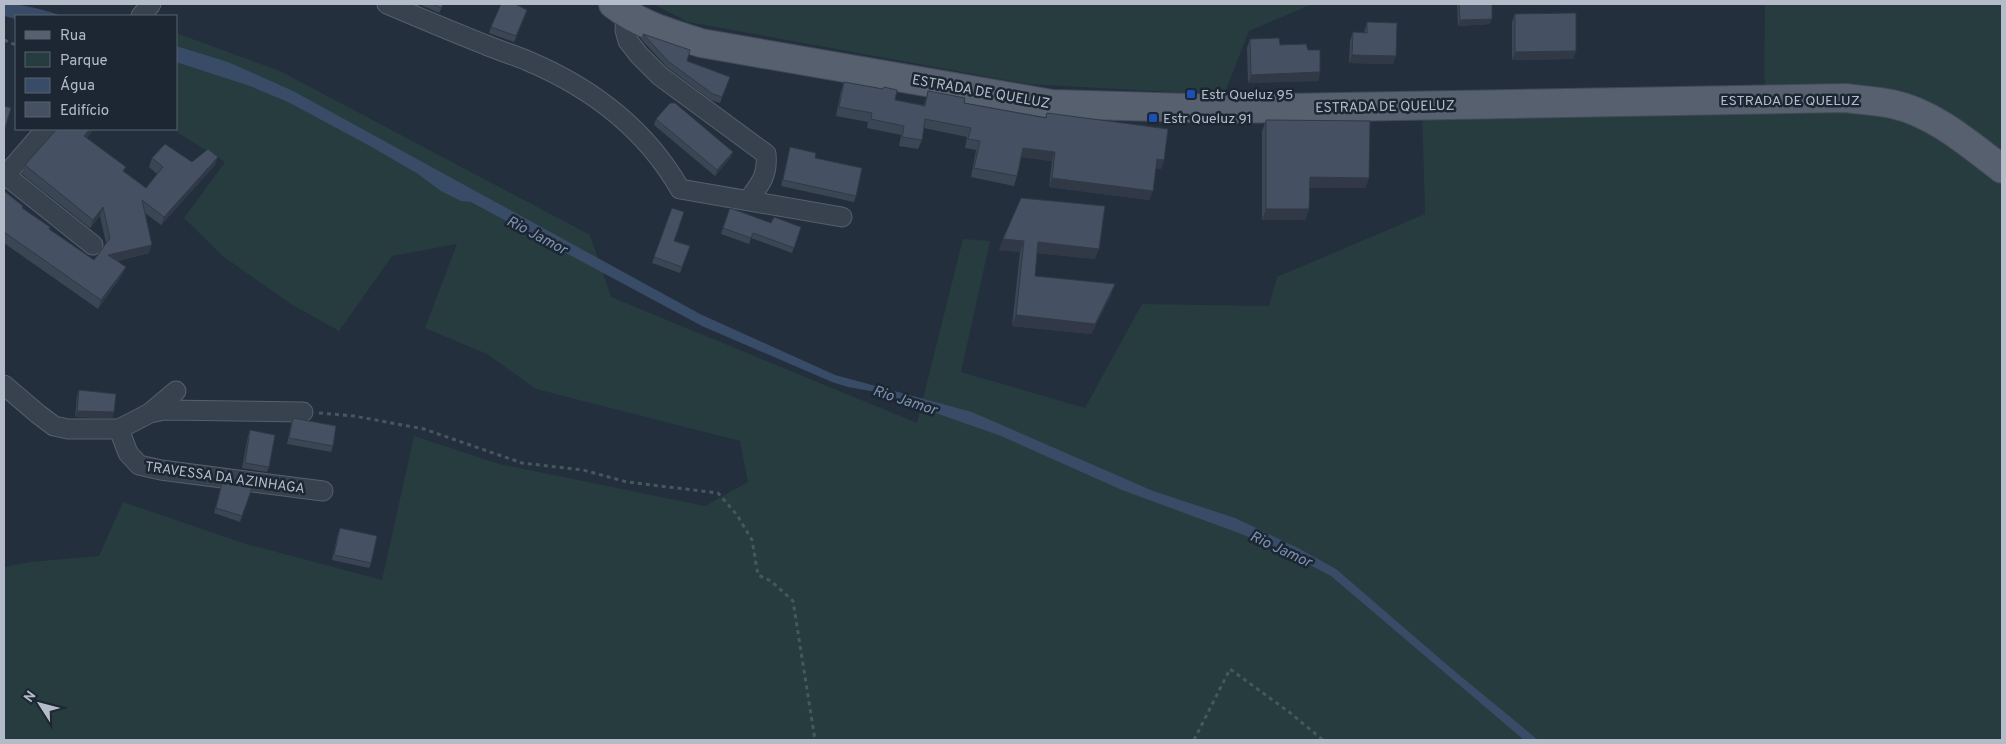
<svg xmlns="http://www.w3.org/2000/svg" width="2006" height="744" font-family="Overpass,sans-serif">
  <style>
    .green { fill: #263c3f }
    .water { fill: #394c67 }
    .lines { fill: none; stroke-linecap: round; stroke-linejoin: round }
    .street-casing { stroke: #565f6c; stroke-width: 21 }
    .primary-casing { stroke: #414a57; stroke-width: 30 }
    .path { stroke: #44595c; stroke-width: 3; stroke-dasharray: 4 4; stroke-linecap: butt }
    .street { stroke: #38414e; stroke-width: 19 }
    .primary { stroke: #56606e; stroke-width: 28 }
    .wall { fill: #3b4654 }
    .shaded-wall { fill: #303945 }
    .building { fill: #455162; stroke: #303945 }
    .transit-dot { fill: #1a4fb4; stroke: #1d2633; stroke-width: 2 }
    .labels { text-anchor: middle; stroke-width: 5; stroke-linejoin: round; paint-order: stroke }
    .street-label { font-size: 14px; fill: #b4bcc9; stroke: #1d2633 }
    .poi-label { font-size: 14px; fill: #b4bcc9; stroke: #1d2633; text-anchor: start }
    .water-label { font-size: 15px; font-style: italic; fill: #7c92b1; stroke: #1d2633 }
  </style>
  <rect width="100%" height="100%" fill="#242f3e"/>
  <!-- green -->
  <g class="green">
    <polygon points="653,4 1312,4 1249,31 1224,95 1029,84 688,22"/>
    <polygon points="1765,4 2002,4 2002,740 4,740 4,567 30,562 99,556 123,502 246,544 382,580 414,436 499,464 705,506 748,482 740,441 536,389 487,354 425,328 457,244 392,256 339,331 291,304 224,257 184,218 225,162 172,129 176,129 176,33 280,71 590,235 611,297 917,423 963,239 990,241 961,372 1085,408 1142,304 1269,306 1277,277 1425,214 1422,106 1769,99 1764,77"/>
  </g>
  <!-- water -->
  <g class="water">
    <path d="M 4,4 C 25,4 43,10 63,16 L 16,16 L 16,19 L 4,16 Z"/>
    <polygon points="176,46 228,62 293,91 700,314 835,375 972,412 1153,491 1235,518 1296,547 1336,569 1452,669 1538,740 1524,740 1331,576 1295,557 1244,535 1122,490 1001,436 876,392 848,387 832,382 702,326 471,202 461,201 441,191 418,174 370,146 288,102 250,86 176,62"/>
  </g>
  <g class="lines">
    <defs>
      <g id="street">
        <path d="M 387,4 C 420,18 453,32 486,45 C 500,51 514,55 528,61 C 592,88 645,128 680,189 L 842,217"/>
        <path d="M 626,14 L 625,30 L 628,41 L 639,55 L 660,76 L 766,154 C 768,175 761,183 749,199"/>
        <polyline points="141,16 151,4"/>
        <polyline points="4,174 93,245"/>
        <polyline points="4,177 46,129"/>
        <polyline points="4,385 38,414 54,426 68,429 119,429 150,413 164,410 303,412"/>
        <polyline points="151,412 176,391"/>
        <polyline points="119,429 128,453 139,465 161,470 323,491"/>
      </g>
      <path id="primary" d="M 613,4 C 638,24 670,33 701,43 L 1052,104 L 1226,109 L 1845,98 C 1861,100 1877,101 1892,104 C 1934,113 1969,144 2002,169"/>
    </defs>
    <!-- street casing -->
    <use href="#street" class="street-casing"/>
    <!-- primary casing -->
    <use href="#primary" class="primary-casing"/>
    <!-- path -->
    <g class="path">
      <polyline points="4,40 16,45"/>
      <polyline points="319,413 354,416 424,429 522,463 583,470 627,482 718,493 737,515 752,540 758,575 771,581 793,601 815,740"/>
      <polyline points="1194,740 1230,669 1289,712 1323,740"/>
    </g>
    <!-- street -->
    <use href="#street" class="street"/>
    <!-- primary -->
    <use href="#primary" class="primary"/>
  </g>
  <!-- wall -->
  <g class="wall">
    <polygon points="419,4 444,4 439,13"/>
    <polygon points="1457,4 1492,4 1490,24 1458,26"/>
    <polygon points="1515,14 1576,51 1573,59 1512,60 1512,22"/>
    <polygon points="525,16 514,42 489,33 491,27"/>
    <polygon points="1367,22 1393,64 1349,63 1350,41 1353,32 1364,33"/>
    <polygon points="643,34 687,61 730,77 720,103 711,100 667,67 641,39"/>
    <polygon points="1250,39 1308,50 1320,72 1318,81 1248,83 1247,48"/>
    <polygon points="844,82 895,100 924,105 928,91 964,103 1045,118 1047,113 1164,160 1161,169 1156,168 1153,191 1149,200 1049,187 1052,161 1021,157 1017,176 1014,186 971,177 976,150 965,148 967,137 924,128 922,140 918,149 899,146 901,135 867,128 868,122 836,116 841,91"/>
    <polygon points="656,119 731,157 715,176 654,125"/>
    <polygon points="1266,120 1369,178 1365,188 1309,188 1309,209 1305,220 1262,220 1262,131"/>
    <polygon points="57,129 94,129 87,138 124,172 146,188 157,174 149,167 152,158 192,162 215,165 161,225 145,213 149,253 117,261 122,275 98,309 4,243 4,191 23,208 49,229 94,260 106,243 100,216 90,228 22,174 25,165"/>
    <polygon points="790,147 815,158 856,196 854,202 781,186"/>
    <polygon points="1021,198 1095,259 1037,253 1035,276 1111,295 1091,334 1012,326 1020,252 999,250"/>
    <polygon points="672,208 674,241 690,246 680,273 652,263"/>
    <polygon points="730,208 771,223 801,227 792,253 751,238 749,244 721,234"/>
    <polygon points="79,390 114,412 112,418 75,417 77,396"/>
    <polygon points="293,418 333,446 331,452 287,444 291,424"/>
    <polygon points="250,430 269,467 267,472 242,468 248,436"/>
    <polygon points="222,483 252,488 240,522 214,513"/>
    <polygon points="340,528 371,563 369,568 332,560 338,533"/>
  </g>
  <!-- shaded-wall -->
  <g class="shaded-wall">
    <polygon points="1492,19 1490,24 1458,26 1460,20"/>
    <polygon points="1576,51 1573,59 1512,60 1515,52"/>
    <polygon points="1352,55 1396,56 1393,64 1349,63"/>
    <polygon points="1320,72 1318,81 1248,83 1251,75"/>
    <polygon points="90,129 94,129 81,145 84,136"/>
    <polygon points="1023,148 1055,152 1052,161 1020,157"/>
    <polygon points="733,152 731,157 715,176 717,170"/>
    <polygon points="218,157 215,165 161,225 164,217"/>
    <polygon points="1157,159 1164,160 1161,169 1153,168"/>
    <polygon points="1310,177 1369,178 1365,188 1306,188"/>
    <polygon points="1052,178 1153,191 1149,200 1049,187"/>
    <polygon points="103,207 100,216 90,228 93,220"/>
    <polygon points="1266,209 1309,209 1305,220 1262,220"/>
    <polygon points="1003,239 1024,241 1020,252 999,250"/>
    <polygon points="1038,242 1099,249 1095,259 1034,253"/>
    <polygon points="152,245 149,253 105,263 108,255"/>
    <polygon points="126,267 122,275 98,309 101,300"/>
    <polygon points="1115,284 1111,295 1091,334 1012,326 1016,315"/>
    <polygon points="77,411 114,412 112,418 75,417"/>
  </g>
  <!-- building -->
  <g class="building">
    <polygon points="433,4 443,4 441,8"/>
    <polygon points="501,4 515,4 527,10 516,36 491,27"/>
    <polygon points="1459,4 1492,4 1492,19 1460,20"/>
    <polygon points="1576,13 1576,51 1515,52 1515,14"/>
    <polygon points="1367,22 1397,23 1396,56 1352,55 1353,32 1367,33"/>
    <polygon points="643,34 690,50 687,61 730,77 722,97 713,94 669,62"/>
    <polygon points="1279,38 1280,45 1306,44 1308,50 1320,50 1320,72 1251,75 1250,39"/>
    <polygon points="844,82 883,89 884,87 897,90 895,100 925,106 928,91 965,98 964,103 1046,118 1047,113 1168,129 1164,160 1157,159 1153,191 1052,178 1055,152 1023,148 1017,176 974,168 980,141 968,139 971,128 925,119 922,140 902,137 904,126 871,119 872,113 839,107"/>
    <polygon points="670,103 675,103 733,152 717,170 656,119"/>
    <polygon points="4,106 11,108 5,128 4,127"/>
    <polygon points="1266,120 1370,121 1369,178 1310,177 1309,209 1266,209"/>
    <polygon points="57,129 90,129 84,136 126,167 123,171 146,188 163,167 152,158 165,144 192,162 208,149 218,157 164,217 142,200 152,245 108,255 126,267 101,300 4,232 4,191 23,206 22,208 50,227 49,229 94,260 110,238 103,207 93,220 25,165"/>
    <polygon points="790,147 816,153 815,158 862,168 856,196 783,180"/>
    <polygon points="1021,198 1105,206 1099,249 1038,242 1035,276 1115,284 1095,324 1016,315 1024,241 1003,239"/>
    <polygon points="672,208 684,212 674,241 690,246 682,267 654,257"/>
    <polygon points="730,208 771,223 774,217 801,227 794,248 753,233 751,238 723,228"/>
    <polygon points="79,390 116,394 114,412 77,411"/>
    <polygon points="293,418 336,426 333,446 289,438"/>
    <polygon points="250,430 275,435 269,467 245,463"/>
    <polygon points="222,483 252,488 242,516 216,508"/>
    <polygon points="340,528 377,536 371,563 334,555"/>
  </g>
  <!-- markers -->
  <g class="transit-dot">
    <rect x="1186" y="89" width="10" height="10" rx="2.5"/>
    <rect x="1148" y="113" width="10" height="10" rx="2.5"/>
  </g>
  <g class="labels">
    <!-- street labels -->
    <g class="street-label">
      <text transform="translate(981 91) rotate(10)" y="5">ESTRADA DE QUELUZ</text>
      <text x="1790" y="105">ESTRADA DE QUELUZ</text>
      <text transform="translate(1385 106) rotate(-1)" y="5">ESTRADA DE QUELUZ</text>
      <text transform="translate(225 477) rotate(8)" y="5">TRAVESSA DA AZINHAGA</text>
    </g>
    <!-- poi labels -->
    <g class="poi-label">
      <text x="1201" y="99">Estr Queluz 95</text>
      <text x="1163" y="123">Estr Queluz 91</text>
    </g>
    <!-- water labels -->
    <g class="water-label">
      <text transform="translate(537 235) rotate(28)" y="5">Rio Jamor</text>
      <text transform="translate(905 400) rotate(18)" y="5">Rio Jamor</text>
      <text transform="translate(1281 549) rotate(25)" y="5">Rio Jamor</text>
    </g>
  </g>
  <!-- border -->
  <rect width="2006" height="744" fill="none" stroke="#b4bcc9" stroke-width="10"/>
  <!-- legend -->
  <rect x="15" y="15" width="162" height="115" fill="#1d2633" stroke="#59626f"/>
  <rect x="25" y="31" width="25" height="8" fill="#56606e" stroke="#59626f"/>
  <text x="60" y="40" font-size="15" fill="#b4bcc9">Rua</text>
  <rect x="25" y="52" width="25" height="15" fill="#263c3f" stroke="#59626f"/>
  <text x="60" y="65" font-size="15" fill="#b4bcc9">Parque</text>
  <rect x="25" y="78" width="25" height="15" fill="#394c67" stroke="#59626f"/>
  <text x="60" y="90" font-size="15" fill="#b4bcc9">Água</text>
  <rect x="25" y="102" width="25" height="15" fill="#455162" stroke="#59626f"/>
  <text x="60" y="115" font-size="15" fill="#b4bcc9">Edifício</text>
  <!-- north arrow -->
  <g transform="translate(40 704) rotate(306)" stroke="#1d2633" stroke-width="4" paint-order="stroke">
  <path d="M0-4L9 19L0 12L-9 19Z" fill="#b4bcc9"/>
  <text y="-8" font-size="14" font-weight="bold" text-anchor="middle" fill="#b4bcc9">N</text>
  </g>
</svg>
